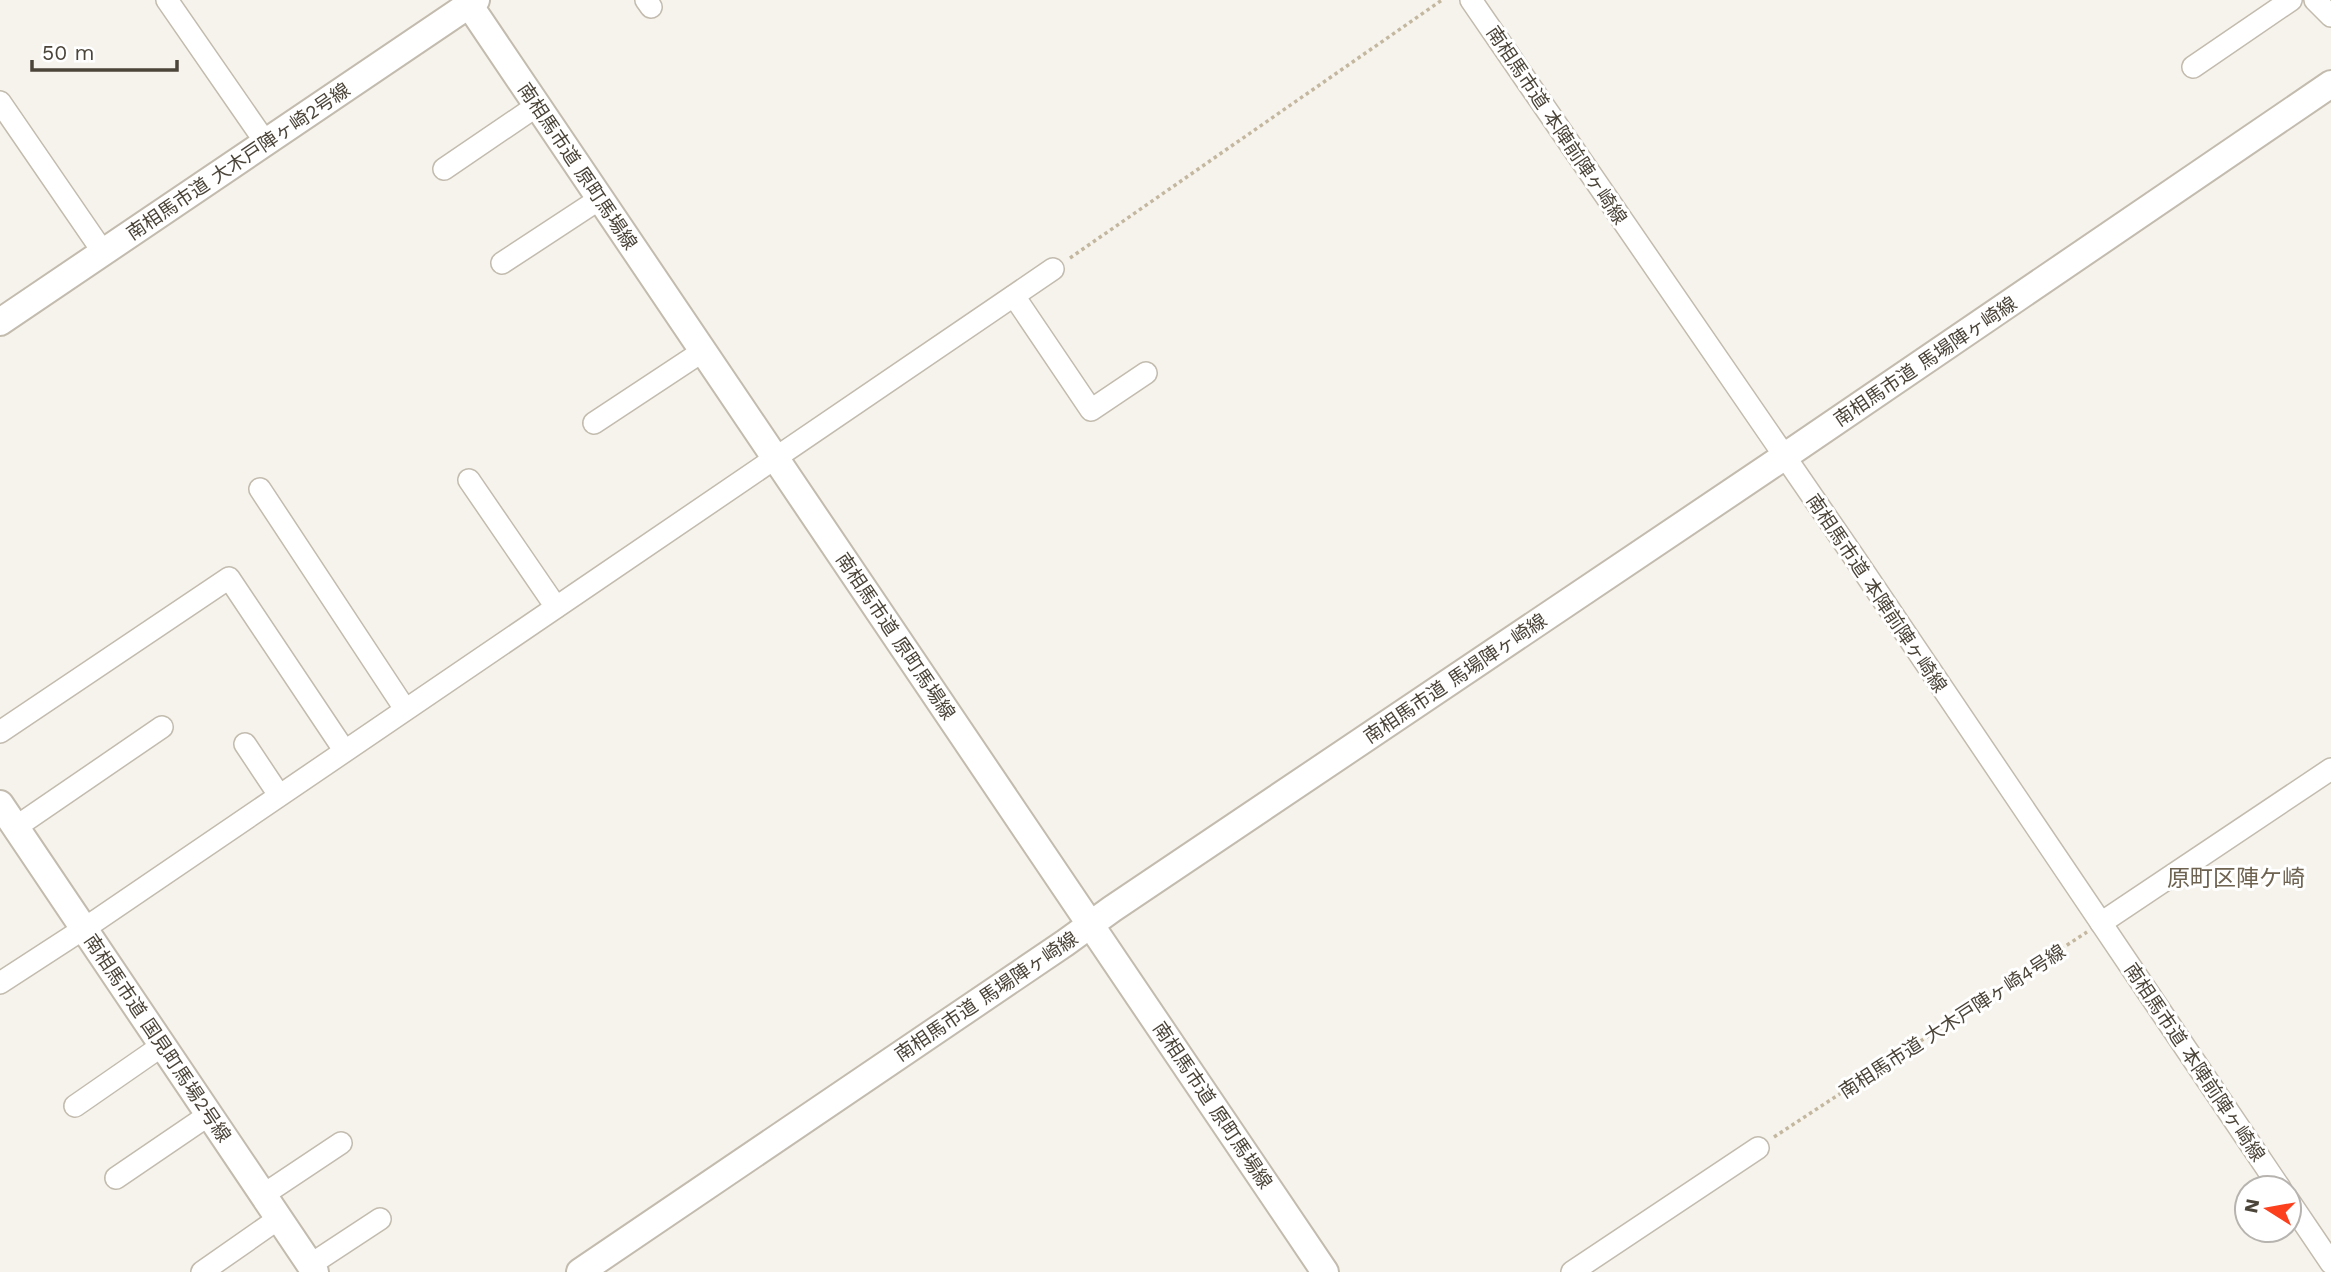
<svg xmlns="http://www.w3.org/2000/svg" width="2331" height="1272" font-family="'Work Sans','Noto Sans JP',sans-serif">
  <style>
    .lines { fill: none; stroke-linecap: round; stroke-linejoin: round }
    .minor-casing { stroke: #c2bbae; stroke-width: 24 }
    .tertiary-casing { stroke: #c2bbae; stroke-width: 30 }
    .path { stroke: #c4b79f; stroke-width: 3.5; stroke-dasharray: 3.5 3.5; stroke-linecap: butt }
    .minor { stroke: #fff; stroke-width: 21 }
    .tertiary { stroke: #fff; stroke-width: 26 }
    .labels { text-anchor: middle; stroke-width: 6; stroke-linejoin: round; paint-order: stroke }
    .street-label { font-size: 19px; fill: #4b4439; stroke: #fff }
    .quarter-label { font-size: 23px; fill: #6e6250; stroke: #fff }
  </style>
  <rect width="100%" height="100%" fill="#f6f3ec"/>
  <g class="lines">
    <defs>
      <g id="minor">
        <polyline points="167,0 266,143"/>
        <polyline points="646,0 651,7"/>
        <polyline points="1471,0 1854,557 2280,1188"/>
        <polyline points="2315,0 2331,16"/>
        <polyline points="2193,67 2291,0"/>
        <polyline points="0,102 103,252"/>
        <polyline points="444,169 538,105"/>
        <polyline points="502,263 601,198"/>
        <polyline points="1014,296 1091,410 1146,373"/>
        <polyline points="594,423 703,351"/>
        <polyline points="469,480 556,607"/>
        <polyline points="260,489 405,709"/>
        <polyline points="0,732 229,578 344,750"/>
        <polyline points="245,744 279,795"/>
        <polyline points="16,827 162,727"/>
        <polyline points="2101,923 2331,769"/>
        <polyline points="0,983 97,920 1053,269"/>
        <polyline points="75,1106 163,1045"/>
        <polyline points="116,1178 210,1114"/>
        <polyline points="263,1195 341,1143"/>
        <polyline points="2289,1201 2331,1263"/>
        <polyline points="310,1265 380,1219"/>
        <polyline points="202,1272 278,1219"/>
        <polyline points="1572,1272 1758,1148"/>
      </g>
      <g id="tertiary">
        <polyline points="466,0 1325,1272"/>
        <polyline points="0,322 476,0"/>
        <polyline points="0,804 315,1272"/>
        <polyline points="580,1272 1065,943 1112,909 1797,448 2331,84"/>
      </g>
    </defs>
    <!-- minor casing -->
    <use href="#minor" class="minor-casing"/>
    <!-- tertiary casing -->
    <use href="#tertiary" class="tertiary-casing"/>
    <!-- path -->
    <g class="path">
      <polyline points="1070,258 1442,0"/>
      <polyline points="1774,1137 2087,932"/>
    </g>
    <!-- minor -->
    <use href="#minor" class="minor"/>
    <!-- tertiary -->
    <use href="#tertiary" class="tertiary"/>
  </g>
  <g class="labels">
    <!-- street labels -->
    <g class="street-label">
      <text transform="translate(1557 125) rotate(56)" y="7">南相馬市道 本陣前陣ヶ崎線</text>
      <text transform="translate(238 161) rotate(-34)" y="7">南相馬市道 大木戸陣ヶ崎2号線</text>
      <text transform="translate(578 166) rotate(56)" y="7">南相馬市道 原町馬場線</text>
      <text transform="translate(1925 361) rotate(-34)" y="7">南相馬市道 馬場陣ヶ崎線</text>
      <text transform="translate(1877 593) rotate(56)" y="7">南相馬市道 本陣前陣ヶ崎線</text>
      <text transform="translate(896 636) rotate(56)" y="7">南相馬市道 原町馬場線</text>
      <text transform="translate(1455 678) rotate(-34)" y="7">南相馬市道 馬場陣ヶ崎線</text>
      <text transform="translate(986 996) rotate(-34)" y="7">南相馬市道 馬場陣ヶ崎線</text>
      <text transform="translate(1952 1021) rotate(-33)" y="7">南相馬市道 大木戸陣ヶ崎4号線</text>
      <text transform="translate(158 1038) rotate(56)" y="7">南相馬市道 国見町馬場2号線</text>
      <text transform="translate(2195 1062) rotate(56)" y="7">南相馬市道 本陣前陣ヶ崎線</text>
      <text transform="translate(1213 1105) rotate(56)" y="7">南相馬市道 原町馬場線</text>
    </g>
    <!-- quarter labels -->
    <g class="quarter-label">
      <text x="2236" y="886">原町区陣ケ崎</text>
    </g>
  </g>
  <!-- north arrow -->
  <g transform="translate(2268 1209) rotate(281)"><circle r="33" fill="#ffffff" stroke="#b7b4b0" stroke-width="2"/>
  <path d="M0-5L12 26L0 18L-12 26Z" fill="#fc3f1d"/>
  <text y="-10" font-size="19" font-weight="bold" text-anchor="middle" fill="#4b4439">N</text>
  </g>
  <!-- scale -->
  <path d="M32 60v10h145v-10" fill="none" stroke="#4b4439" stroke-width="3.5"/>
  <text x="42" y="60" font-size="21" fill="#4b4439" stroke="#ffffff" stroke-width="5" paint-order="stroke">50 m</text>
</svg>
